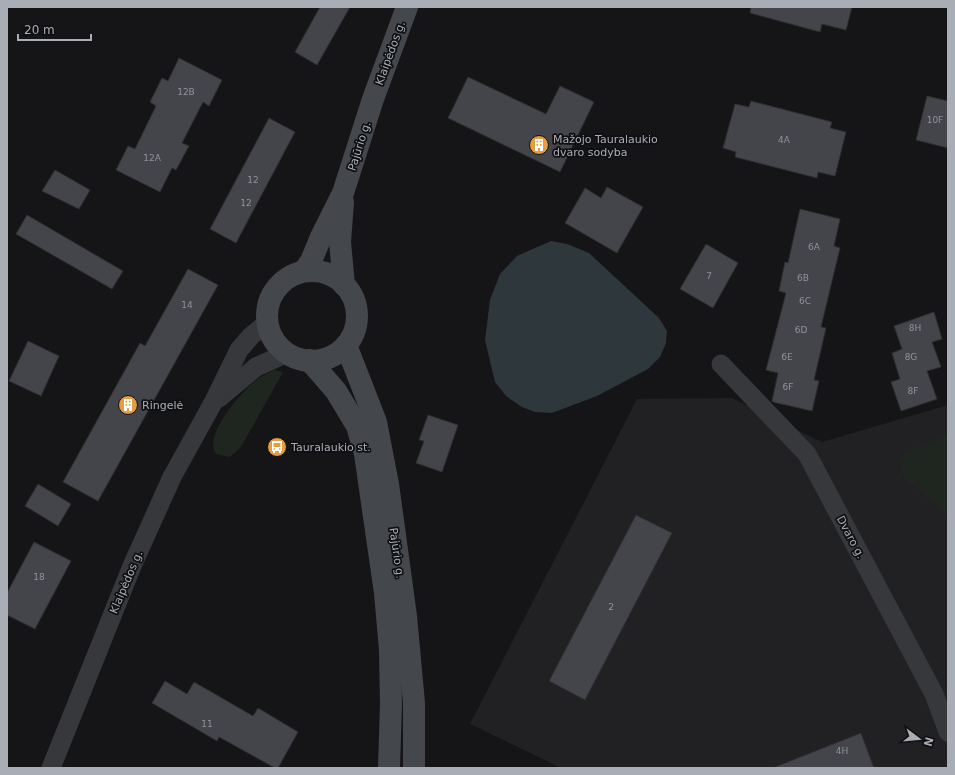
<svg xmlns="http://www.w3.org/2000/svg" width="955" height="775" font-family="'DejaVu Sans',sans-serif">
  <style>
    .built { fill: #212124 }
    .green { fill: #1f2620 }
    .water { fill: #2e373c }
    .building { fill: #44454a; stroke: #2f2f32 }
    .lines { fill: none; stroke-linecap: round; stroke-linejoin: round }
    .street { stroke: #36383b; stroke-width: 19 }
    .secondary { stroke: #44474b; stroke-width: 22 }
    .labels { text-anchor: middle; stroke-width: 3.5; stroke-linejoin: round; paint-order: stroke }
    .number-label { font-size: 9px; fill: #8f939b }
    .street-label { font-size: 11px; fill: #a8adb6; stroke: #101012 }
    .poi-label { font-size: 11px; fill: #a8adb6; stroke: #101012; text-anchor: start }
  </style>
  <rect width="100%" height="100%" fill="#151517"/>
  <!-- built -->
  <polygon class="built" points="732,398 822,442 948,405 948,768 561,768 470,724 637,399"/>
  <!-- green -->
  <g class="green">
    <path d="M 274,370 L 283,372 L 241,447 L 230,457 L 216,454 C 203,434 241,393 255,381 C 261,376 268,373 274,370 Z"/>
    <polygon points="948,435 948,515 908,481 901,473 900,461 906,451"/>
  </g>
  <!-- water -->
  <polygon class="water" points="551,241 567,244 589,253 659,318 667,331 666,343 660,357 648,369 597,396 552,413 535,412 522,407 506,396 495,382 485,340 490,300 500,274 517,256"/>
  <!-- building -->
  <g class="building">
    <polygon points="320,7 350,7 317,65 295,52"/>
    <polygon points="751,7 852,7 846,30 822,24 820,32 750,13"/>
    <polygon points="179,58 222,80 209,106 203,102 182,143 189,146 176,170 172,168 160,192 116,170 128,146 135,149 156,106 150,102 162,78 168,81"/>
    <polygon points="468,77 546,114 560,86 594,102 560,172 448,118"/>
    <polygon points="927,96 948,101 948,148 916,140"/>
    <polygon points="751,101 832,122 830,128 846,132 835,176 818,172 817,178 735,157 736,152 723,148 735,104 749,107"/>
    <polygon points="269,118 295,132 236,243 210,229"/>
    <polygon points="55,170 90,190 79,209 42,191"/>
    <polygon points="607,187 643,207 617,253 565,223 585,188 601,198"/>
    <polygon points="800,209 840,219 834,246 840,248 821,327 826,328 814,380 819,381 812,411 773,402 772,401 778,373 766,370 786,293 779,291 785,262 788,263"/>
    <polygon points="27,215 123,271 112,289 16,234"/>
    <polygon points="706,244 738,263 713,308 680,289"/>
    <polygon points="188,269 218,285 98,501 63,482 140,343 145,346"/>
    <polygon points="934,312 942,339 932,342 941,367 927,371 937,399 901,411 891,382 900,379 892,353 902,349 894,326"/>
    <polygon points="28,341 59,356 41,396 9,381"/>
    <polygon points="428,415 458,425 442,472 416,463 424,441 419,440"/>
    <polygon points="38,484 71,504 58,526 25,506"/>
    <polygon points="636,515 672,533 585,700 549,681"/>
    <polygon points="34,542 71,561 35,629 7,615 7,593"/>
    <polygon points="165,681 187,694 194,682 253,716 258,708 298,732 278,768 275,768 219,737 217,741 152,703"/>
    <polygon points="861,733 874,768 775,768 775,767"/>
  </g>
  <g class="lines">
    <!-- street -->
    <g class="street">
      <polyline points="721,364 807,454 934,694 948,732"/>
      <polyline points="219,398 256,367 287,353"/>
      <polyline points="51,768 132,566 172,477 214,401 239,350 251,336 267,323"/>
    </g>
    <!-- secondary -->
    <g class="secondary">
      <polyline points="343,202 340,242 344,285"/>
      <polyline points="304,271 311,261 321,237 343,193 373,99 407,7"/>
      <circle cx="312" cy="316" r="45"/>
      <polyline points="346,345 376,422 388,484 406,616 414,703 414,768"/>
      <polyline points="309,360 336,391 357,426 365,454 385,593 390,650 391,704 389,768"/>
    </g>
  </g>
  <!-- icons -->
  <defs>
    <symbol id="building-disc" viewBox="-11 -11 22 22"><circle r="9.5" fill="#e49e40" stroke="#101012"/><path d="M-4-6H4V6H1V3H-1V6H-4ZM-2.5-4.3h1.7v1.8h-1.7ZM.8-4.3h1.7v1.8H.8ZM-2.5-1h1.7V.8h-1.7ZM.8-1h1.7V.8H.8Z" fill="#fff"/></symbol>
    <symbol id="bus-disc" viewBox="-11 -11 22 22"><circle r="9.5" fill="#e49e40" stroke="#101012"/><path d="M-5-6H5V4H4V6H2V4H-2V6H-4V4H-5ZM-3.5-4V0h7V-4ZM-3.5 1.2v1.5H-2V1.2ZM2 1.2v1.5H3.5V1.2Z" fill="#fff"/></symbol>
  </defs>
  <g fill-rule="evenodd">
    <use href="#building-disc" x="528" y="134" width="22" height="22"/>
    <use href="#building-disc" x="117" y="394" width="22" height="22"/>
    <use href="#bus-disc" x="266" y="436" width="22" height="22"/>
  </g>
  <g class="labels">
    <!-- number labels -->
    <g class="number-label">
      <text x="186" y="95">12B</text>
      <text x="935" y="123">10F</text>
      <text x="784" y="143">4A</text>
      <text x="152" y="161">12A</text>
      <text x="253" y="183">12</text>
      <text x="246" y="206">12</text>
      <text x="814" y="250">6A</text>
      <text x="709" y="279">7</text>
      <text x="803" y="281">6B</text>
      <text x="805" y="304">6C</text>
      <text x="187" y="308">14</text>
      <text x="915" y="331">8H</text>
      <text x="801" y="333">6D</text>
      <text x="787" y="360">6E</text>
      <text x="911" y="360">8G</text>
      <text x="788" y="390">6F</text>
      <text x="913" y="394">8F</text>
      <text x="39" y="580">18</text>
      <text x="611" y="610">2</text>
      <text x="207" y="727">11</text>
      <text x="842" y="754">4H</text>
    </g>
    <!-- street labels -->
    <g class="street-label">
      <text transform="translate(390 53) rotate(-70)" y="4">Klaipėdos g.</text>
      <text transform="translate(359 146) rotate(-72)" y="4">Pajūrio g.</text>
      <text transform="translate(851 537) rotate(62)" y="4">Dvaro g.</text>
      <text transform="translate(397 553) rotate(82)" y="4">Pajūrio g.</text>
      <text transform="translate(126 582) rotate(-67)" y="4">Klaipėdos g.</text>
    </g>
    <!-- poi labels -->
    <g class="poi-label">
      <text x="553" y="143">Mažojo Tauralaukio<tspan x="553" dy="13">dvaro sodyba</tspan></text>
      <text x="142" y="409">Ringelė</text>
      <text x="291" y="451">Tauralaukio st.</text>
    </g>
  </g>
  <!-- border -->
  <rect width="955" height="775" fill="none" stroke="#a8adb6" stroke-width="16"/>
  <!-- north arrow -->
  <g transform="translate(919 739) rotate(106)" stroke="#101012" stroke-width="3" paint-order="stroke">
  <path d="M0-3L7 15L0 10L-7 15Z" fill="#a8adb6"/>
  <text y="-6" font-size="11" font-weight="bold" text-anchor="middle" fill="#a8adb6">N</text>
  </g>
  <!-- scale -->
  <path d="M18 34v6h73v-6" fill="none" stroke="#a8adb6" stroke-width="2"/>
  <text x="24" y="34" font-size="12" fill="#a8adb6" stroke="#101012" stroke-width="3" paint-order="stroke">20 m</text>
</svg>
